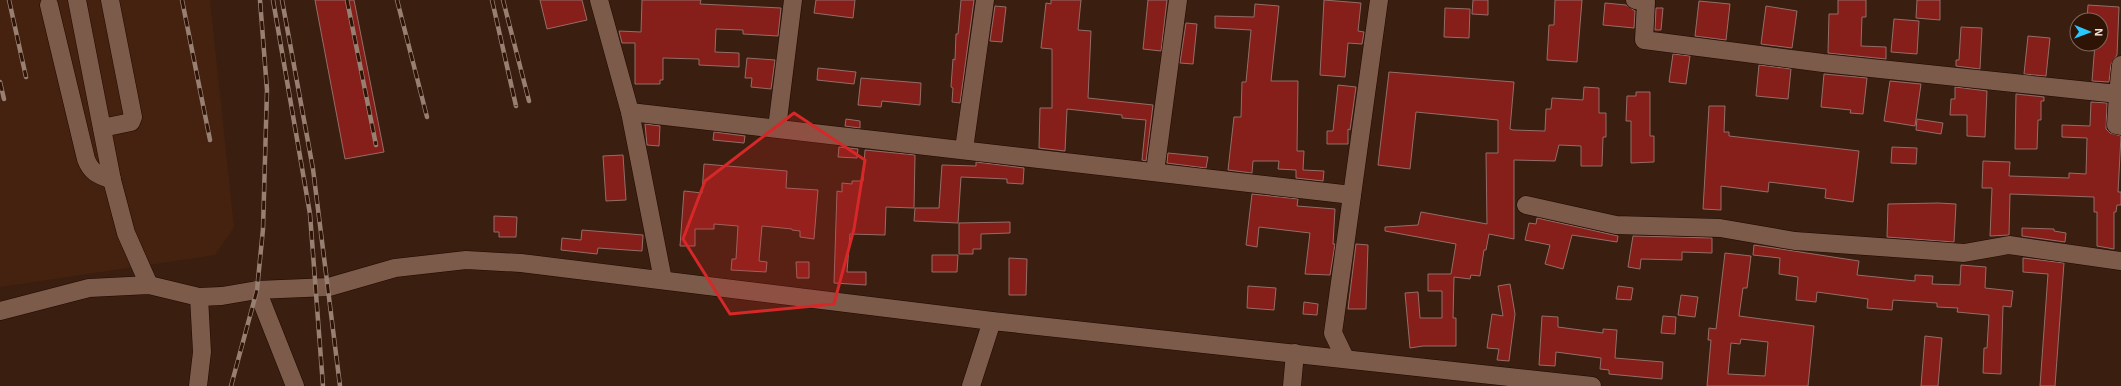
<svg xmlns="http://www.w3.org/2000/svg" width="2121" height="386" font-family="Arial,sans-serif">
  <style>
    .built { fill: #452210 }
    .building { fill: #861e1a; stroke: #946d68; fill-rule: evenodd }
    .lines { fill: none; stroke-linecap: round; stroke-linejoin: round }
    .minor-casing { stroke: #200700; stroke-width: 19 }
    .minor { stroke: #7c5b4a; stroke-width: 18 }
    .rail-casing { stroke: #977f72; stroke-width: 4.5 }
    .rail { stroke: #2f1406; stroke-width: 3; stroke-dasharray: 9; stroke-linecap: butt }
    .marked { fill: #d62828; fill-opacity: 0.2; stroke: #d62828; stroke-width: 3; stroke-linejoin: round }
  </style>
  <rect width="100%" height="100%" fill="#3a1e0f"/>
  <!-- built -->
  <polygon class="built" points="0,0 210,0 234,227 215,255 0,287"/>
  <!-- building -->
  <g class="building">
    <polygon points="315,0 354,0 384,152 345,159"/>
    <polygon points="540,0 582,0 587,20 547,29"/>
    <polygon points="642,0 701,0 700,4 781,8 778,36 743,34 743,30 716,29 715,52 739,53 739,67 699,65 699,59 663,58 663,80 660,80 660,84 635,84 635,43 622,43 619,31 641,32"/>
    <polygon points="816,0 855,0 853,18 814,13"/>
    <polygon points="961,0 974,0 960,103 952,102 953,88 951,87 953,59 955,60 956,34 958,34"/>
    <polygon points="1051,0 1081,0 1078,30 1091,31 1088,98 1153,105 1146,161 1142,160 1146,120 1122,118 1122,115 1067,109 1065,151 1039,148 1040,108 1052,108 1052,49 1041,48 1046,3 1051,4"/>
    <polygon points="1148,0 1167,0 1161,51 1143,49"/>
    <polygon points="1324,0 1361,3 1358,31 1364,32 1362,44 1348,43 1345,77 1320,75"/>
    <polygon points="1473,0 1488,0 1488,15 1472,14"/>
    <polygon points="1555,0 1582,0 1577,62 1547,60 1549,25 1554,25"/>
    <polygon points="1838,0 1866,0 1866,17 1862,17 1861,46 1886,47 1886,59 1828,53 1829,14 1838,14"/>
    <polygon points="1917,0 1940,0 1940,20 1916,18"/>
    <polygon points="1699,1 1730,4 1726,40 1695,36"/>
    <polygon points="1605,3 1626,5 1635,11 1634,28 1603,25"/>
    <polygon points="1255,4 1279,6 1271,81 1298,81 1297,151 1304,151 1303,170 1324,171 1323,181 1296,178 1296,170 1278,169 1279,161 1253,161 1252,173 1228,170 1234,117 1241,117 1242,82 1246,82 1251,30 1215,28 1215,16 1254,17"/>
    <polygon points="2088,5 2119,7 2117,55 2111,64 2109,82 2092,81 2095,44 2101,44 2101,20 2087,20"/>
    <polygon points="995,6 1006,7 1002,42 990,41"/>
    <polygon points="1766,6 1797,11 1792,48 1761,44"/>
    <polygon points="1445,8 1470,9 1469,38 1444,37"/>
    <polygon points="1656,8 1663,8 1661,30 1655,30"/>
    <polygon points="1894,19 1919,21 1917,54 1891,52"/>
    <polygon points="1186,23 1197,24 1193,64 1180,63"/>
    <polygon points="1961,27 1982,28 1980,69 1956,66 1956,60 1959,60"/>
    <polygon points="2028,36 2050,38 2046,76 2024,74"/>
    <polygon points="1673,54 1690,56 1686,84 1669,82"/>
    <polygon points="747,58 775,60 771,89 751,87 752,78 745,78"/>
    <polygon points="1759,65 1791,69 1788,99 1756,96"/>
    <polygon points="818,68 856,72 854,84 817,80"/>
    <polygon points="1389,72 1514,82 1510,129 1513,130 1545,131 1546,109 1551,109 1552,98 1583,100 1584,87 1599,88 1599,113 1606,113 1606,137 1603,137 1602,166 1581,166 1581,146 1559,145 1555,161 1514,160 1514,239 1489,234 1486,250 1484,250 1480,276 1471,275 1470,279 1454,277 1453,318 1456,318 1456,346 1423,346 1410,348 1405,293 1418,292 1420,318 1442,318 1442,291 1428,291 1428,274 1451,274 1456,244 1385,231 1385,227 1418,225 1421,212 1487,224 1486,153 1498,153 1498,120 1416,112 1410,169 1378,165"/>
    <polygon points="1824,74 1867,78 1863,114 1850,113 1851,110 1821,107"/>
    <polygon points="861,78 921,83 920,105 882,101 881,107 858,105"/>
    <polygon points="1890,81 1921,84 1915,126 1884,121"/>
    <polygon points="1338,85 1356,87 1350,130 1348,129 1348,144 1327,144 1327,131 1333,131"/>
    <polygon points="1955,87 1987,91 1985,137 1967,136 1967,115 1950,115 1951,99 1955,99"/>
    <polygon points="1636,92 1650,92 1650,136 1654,136 1654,162 1631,163 1631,121 1626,121 1627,96 1636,96"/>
    <polygon points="2016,94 2044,97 2044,101 2041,101 2041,120 2038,120 2037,149 2015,149"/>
    <polygon points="2091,102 2107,103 2106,129 2110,133 2121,136 2118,192 2121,192 2121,205 2117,205 2116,212 2114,212 2114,249 2097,246 2097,212 2094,212 2094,197 2010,194 2009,235 1990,236 1992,188 1982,188 1983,161 2010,162 2009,176 2069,178 2069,173 2086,174 2087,138 2062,137 2062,125 2090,126"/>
    <polygon points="1709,106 1725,106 1724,132 1729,132 1729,136 1859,151 1853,202 1825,198 1826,189 1769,182 1768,192 1721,186 1721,210 1703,209"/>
    <polygon points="846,119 860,121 860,128 845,126"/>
    <polygon points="1917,119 1943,123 1941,134 1916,130"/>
    <polygon points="645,124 660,126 659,146 647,145"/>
    <polygon points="714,132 745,136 744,143 713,140"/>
    <polygon points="839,147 858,149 857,158 838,157"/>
    <polygon points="1892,147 1917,148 1916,164 1891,163"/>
    <polygon points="865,150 915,155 914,208 886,207 885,235 850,234 847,272 866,272 866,285 834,283 837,191 842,192 842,183 852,184 852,181 863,181"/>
    <polygon points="1168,153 1208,157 1206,168 1167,163"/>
    <polygon points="623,155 626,200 606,201 603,156"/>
    <polygon points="976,162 1024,168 1023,184 1007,183 1007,179 961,177 958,223 914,221 915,208 939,208 942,165 976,166"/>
    <polygon points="704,164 787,171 786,188 818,190 814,239 800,237 800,231 792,230 792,229 762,226 759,261 767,262 766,272 731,270 732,259 736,259 738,226 714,224 714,229 695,229 695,246 680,246 684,191 702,193"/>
    <polygon points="1252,194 1298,199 1297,206 1335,209 1333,244 1335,244 1330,275 1305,274 1310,233 1259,227 1257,247 1246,245"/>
    <polygon points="1938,203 1956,204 1954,242 1887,237 1888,204"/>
    <polygon points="494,216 517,217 516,237 499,237 499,232 494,232"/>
    <polygon points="1537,218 1618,236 1617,242 1572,235 1563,269 1545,264 1550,245 1525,240 1529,223 1536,224"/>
    <polygon points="1010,222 1010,233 981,234 981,249 973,249 973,254 959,254 959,223"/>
    <polygon points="2022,228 2054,229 2054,231 2066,233 2065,242 2022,236"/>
    <polygon points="582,230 643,235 642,251 598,248 597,254 561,250 562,238 581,240"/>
    <polygon points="1633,236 1712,238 1712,253 1682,252 1682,260 1641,259 1640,269 1628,267"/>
    <polygon points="1356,244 1368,245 1366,309 1348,309"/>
    <polygon points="1754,245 1859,261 1857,275 1915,281 1915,275 1933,276 1932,284 1960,285 1961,265 1986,267 1985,288 2013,291 2011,307 2003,306 2001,374 1983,373 1984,348 1987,348 1989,315 1957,312 1958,308 1937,307 1937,303 1893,300 1892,310 1867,308 1868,299 1817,292 1816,302 1796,300 1798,277 1779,274 1780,258 1753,255"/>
    <path d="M 1725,253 L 1751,256 L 1747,288 L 1743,288 L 1739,316 L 1814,326 L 1808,386 L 1707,386 L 1711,340 L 1708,340 L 1709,328 L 1716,329 ZM 1741,339 L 1768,342 L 1765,376 L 1728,374 L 1731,343 L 1740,344 Z"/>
    <polygon points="932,255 958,255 957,272 932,272"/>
    <polygon points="1009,258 1027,259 1026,295 1009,295"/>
    <polygon points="2023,258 2064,263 2055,386 2040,386 2048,274 2023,272"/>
    <polygon points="796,262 809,262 809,278 797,278"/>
    <polygon points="1510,284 1515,314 1509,361 1497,360 1499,349 1487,348 1492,314 1503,316 1498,286"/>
    <polygon points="1248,286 1276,288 1274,310 1247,308"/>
    <polygon points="1618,286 1633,288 1631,300 1616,299"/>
    <polygon points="1681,295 1698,297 1695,317 1678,315"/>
    <polygon points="1304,302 1318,304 1317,315 1303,314"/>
    <polygon points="1542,316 1558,317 1558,327 1603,333 1603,329 1617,330 1615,358 1663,362 1662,379 1609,374 1609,370 1600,369 1601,358 1556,352 1555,366 1539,365"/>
    <polygon points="1663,316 1676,317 1675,334 1661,333"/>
    <polygon points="1925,336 1942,338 1938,386 1921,386"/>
  </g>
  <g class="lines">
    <defs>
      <g id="minor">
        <polyline points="77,0 112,180 126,233 149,285"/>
        <polyline points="599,0 630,112 663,280"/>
        <polyline points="1635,0 1646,2 1644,40 1823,63 2118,94 2116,125 2121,126"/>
        <path d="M 49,5 L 86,159 C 91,173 99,175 112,180"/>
        <polyline points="2118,94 2121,65"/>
        <polyline points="630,112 1352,195"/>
        <polyline points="102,128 131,122 133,117 110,0"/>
        <polyline points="777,128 793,0"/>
        <polyline points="964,149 985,0"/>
        <polyline points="1155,172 1178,0"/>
        <polyline points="1526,205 1616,225 1720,228 1795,241 1964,253 2009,245 2121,261"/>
        <polyline points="257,290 295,386"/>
        <polyline points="199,297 222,296 257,290 329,287 395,268 466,260 521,263 992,321 1592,386"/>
        <polyline points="0,311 89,288 149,285 199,297 202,352 198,386"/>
        <polyline points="1345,358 1333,333 1379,0"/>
        <polyline points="971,386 992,321"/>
        <polyline points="1292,386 1295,353"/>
      </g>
    </defs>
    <!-- minor casing -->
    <use href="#minor" class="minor-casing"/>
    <!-- minor -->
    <use href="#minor" class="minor"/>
    <defs>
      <g id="rail">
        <polyline points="9,0 26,77"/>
        <polyline points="182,0 210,140"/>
        <polyline points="273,0 310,214 323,386"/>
        <polyline points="282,0 313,169 340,386"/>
        <polyline points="347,0 376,145"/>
        <polyline points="397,0 427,117"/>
        <polyline points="492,0 516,106"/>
        <polyline points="503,0 529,101"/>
        <polyline points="0,82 4,99"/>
        <polyline points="231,386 257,290 263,229 267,90 260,0"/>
      </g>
    </defs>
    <!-- rail casing -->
    <use href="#rail" class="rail-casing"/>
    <!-- rail -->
    <use href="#rail" class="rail"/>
  </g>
  <!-- marked area -->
  <path class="marked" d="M 794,113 L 865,160 L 854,229 L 834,304 L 730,314 L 683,239 L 705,181 Z"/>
  <!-- north arrow -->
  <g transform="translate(2089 32) rotate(91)"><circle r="19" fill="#2f1406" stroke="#7e665a"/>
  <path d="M0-3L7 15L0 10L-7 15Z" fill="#28c8ff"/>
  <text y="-6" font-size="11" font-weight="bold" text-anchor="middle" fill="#f4e0d7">N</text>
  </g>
</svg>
